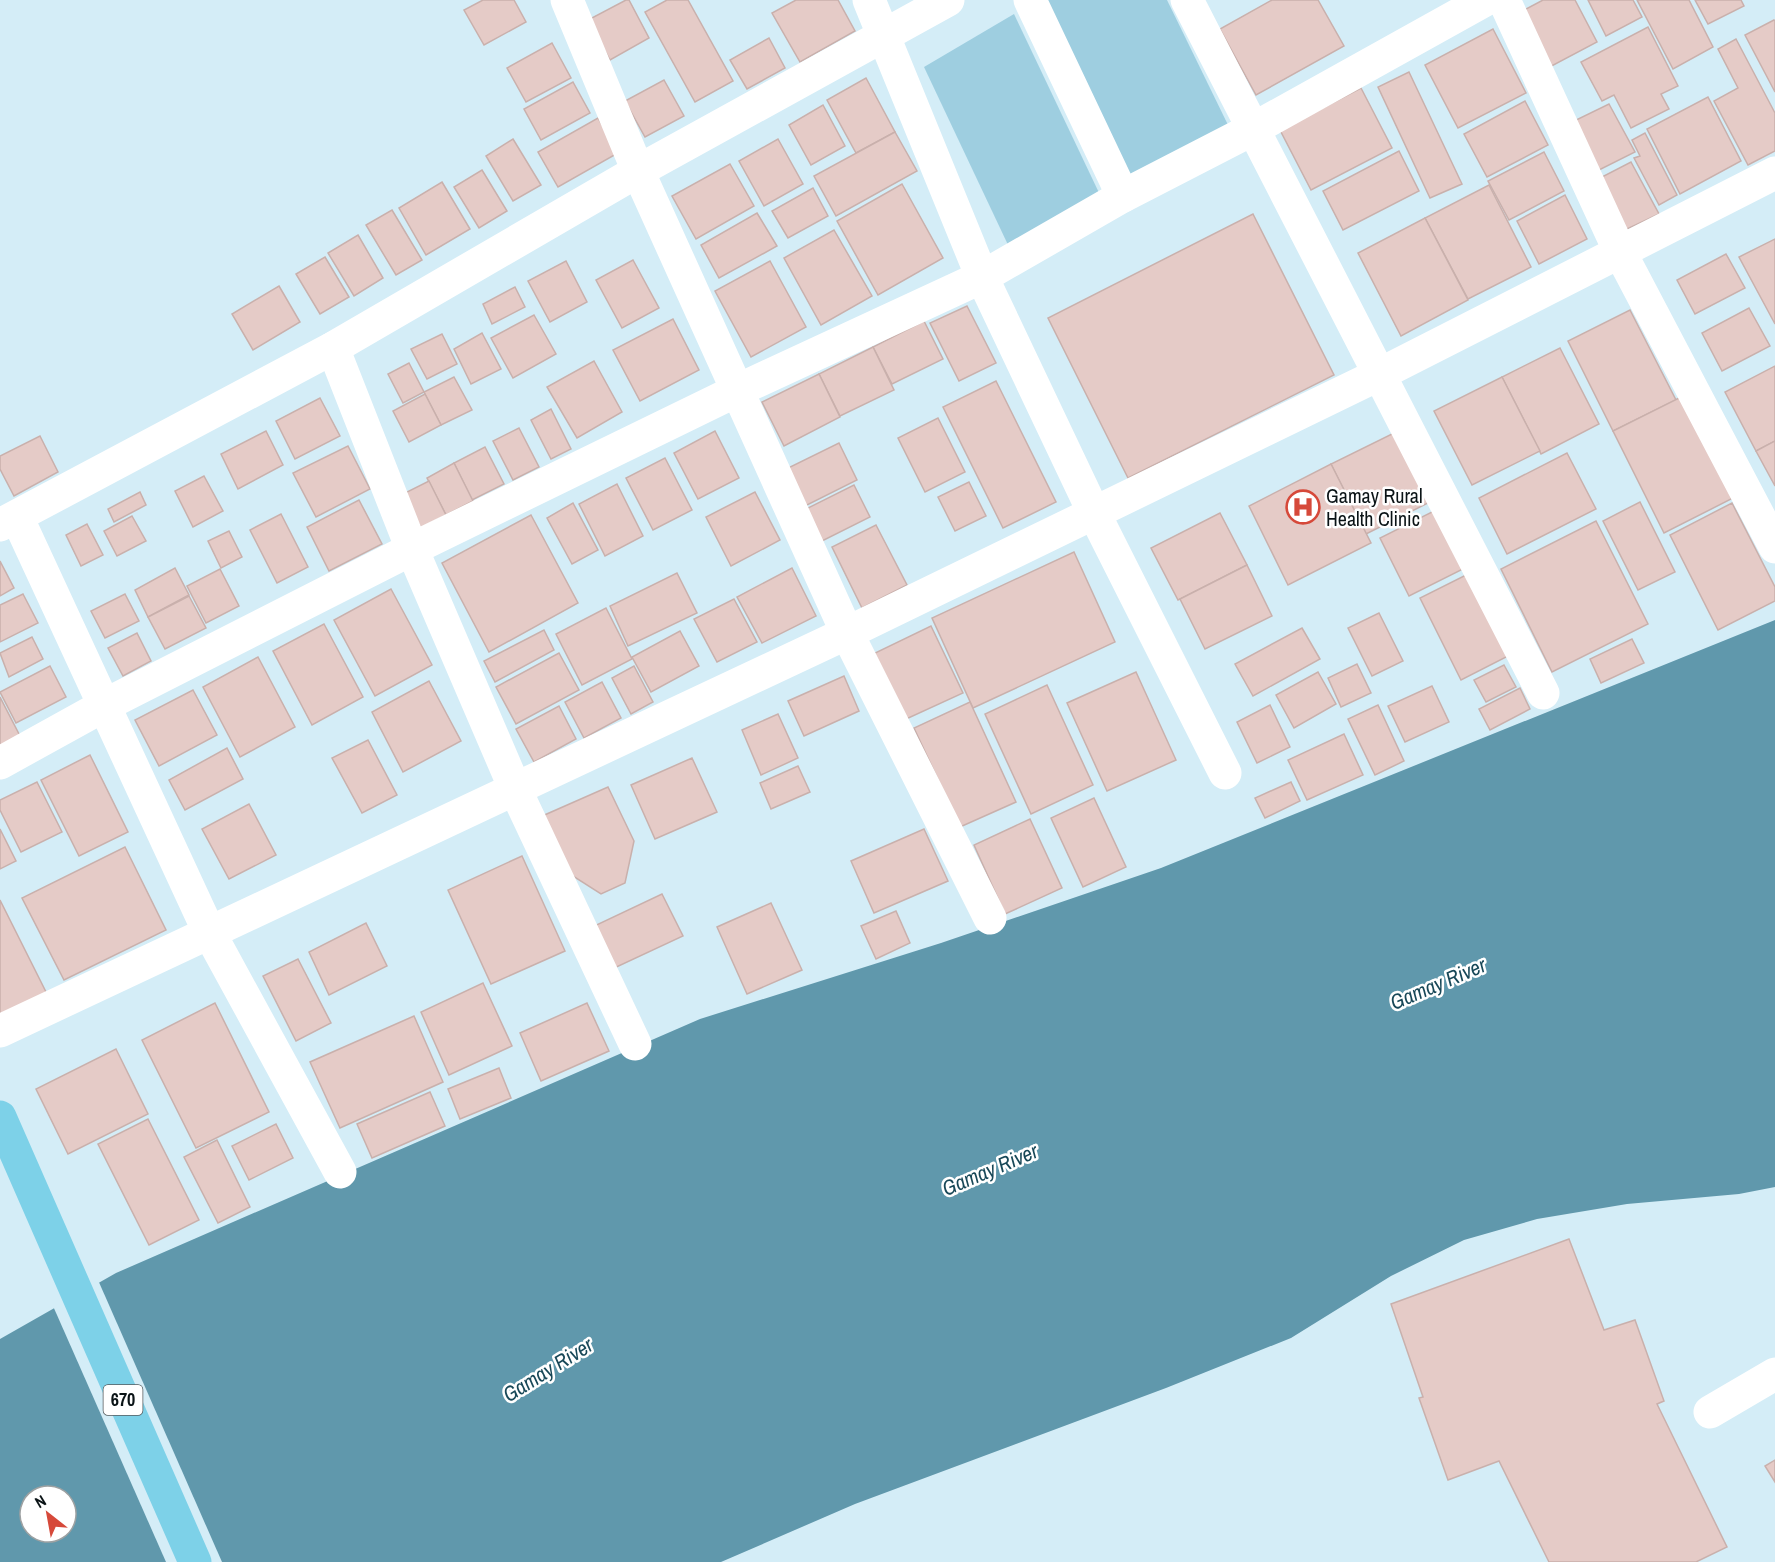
<svg xmlns="http://www.w3.org/2000/svg" width="1775" height="1562" font-family="'Archivo Narrow',sans-serif">
  <style>
    .green { fill: #9ecee0 }
    .water { fill: #6098ac; fill-rule: evenodd }
    .pier { fill: #d4edf7 }
    .building { fill: #e5cbc7; stroke: #c9b0ac; stroke-width: 1.5 }
    .lines { fill: none; stroke-linecap: round; stroke-linejoin: round }
    .minor { stroke: #fff; stroke-width: 33 }
    .major { stroke: #7dd1e8; stroke-width: 33 }
    .labels { text-anchor: middle; stroke-width: 5; stroke-linejoin: round; paint-order: stroke }
    .shield { fill: #fff; stroke: #545a5c; stroke-width: 1.5 }
    .shield-label { font-size: 18px; font-weight: bold; fill: #0a1316 }
    .poi-label { font-size: 20px; fill: #0a1316; stroke: #fff; text-anchor: start }
    .water-label { font-size: 21px; font-style: italic; fill: #184858; stroke: #fff }
  </style>
  <rect width="100%" height="100%" fill="#d4edf7"/>
  <!-- green -->
  <g class="green">
    <polygon points="1046,0 1167,0 1229,127 1131,180"/>
    <polygon points="1014,14 1101,197 1009,247 924,67"/>
  </g>
  <!-- water -->
  <path class="water" d="M 1775,620 L 1775,1187 L 1739,1194 L 1627,1204 L 1537,1219 L 1464,1240 L 1391,1276 L 1291,1338 L 1166,1388 L 855,1504 L 721,1562 L 0,1562 L 0,1339 L 116,1273 L 700,1019 L 941,943 L 1161,868 ZM 30,1496 L 66,1496 L 66,1532 L 30,1532 Z"/>
  <!-- pier -->
  <polygon class="pier" points="98,1280 222,1562 166,1562 53,1306"/>
  <!-- building -->
  <g class="building">
    <polygon points="483,0 514,0 526,22 484,45 464,10"/>
    <polygon points="626,0 629,0 649,38 610,60 588,20"/>
    <polygon points="667,0 688,0 733,81 695,102 645,12"/>
    <polygon points="796,0 838,0 855,31 800,62 772,13"/>
    <polygon points="1272,0 1318,0 1344,46 1256,95 1220,29"/>
    <polygon points="1543,0 1575,0 1597,42 1544,70 1515,15"/>
    <polygon points="1588,0 1633,0 1642,17 1606,36"/>
    <polygon points="1637,0 1689,0 1713,47 1673,69"/>
    <polygon points="1695,0 1741,0 1744,6 1708,24"/>
    <polygon points="1774,20 1775,21 1775,92 1745,35"/>
    <polygon points="1648,27 1678,86 1661,94 1669,109 1631,128 1614,95 1602,101 1581,62"/>
    <polygon points="1493,29 1526,93 1458,128 1425,65"/>
    <polygon points="769,38 785,68 747,89 730,60"/>
    <polygon points="1736,39 1775,113 1775,151 1748,165 1714,101 1738,88 1718,49"/>
    <polygon points="552,43 571,78 526,102 507,68"/>
    <polygon points="1409,72 1462,184 1430,198 1378,87"/>
    <polygon points="866,78 895,132 856,153 827,100"/>
    <polygon points="664,80 684,116 645,137 625,101"/>
    <polygon points="573,82 590,113 541,140 524,109"/>
    <polygon points="1361,88 1392,148 1311,190 1280,130"/>
    <polygon points="1708,97 1741,161 1680,194 1647,129"/>
    <polygon points="1525,101 1548,145 1487,177 1464,134"/>
    <polygon points="1609,104 1635,152 1599,170 1574,121"/>
    <polygon points="823,105 845,146 811,165 789,125"/>
    <polygon points="598,118 618,153 558,187 538,152"/>
    <polygon points="895,132 917,171 836,216 814,176"/>
    <polygon points="1645,133 1677,195 1659,205 1634,158 1640,156 1632,140"/>
    <polygon points="513,139 541,185 513,201 486,156"/>
    <polygon points="778,139 803,184 764,206 739,161"/>
    <polygon points="1399,151 1419,191 1343,230 1323,191"/>
    <polygon points="1544,152 1564,191 1509,220 1488,181"/>
    <polygon points="1631,162 1659,214 1625,230 1598,179"/>
    <polygon points="730,164 754,206 696,239 672,196"/>
    <polygon points="482,170 507,211 479,228 454,187"/>
    <polygon points="442,182 470,229 426,255 399,208"/>
    <polygon points="902,184 943,258 878,295 837,221"/>
    <polygon points="1489,185 1531,267 1468,299 1425,218"/>
    <polygon points="813,188 828,216 788,238 772,211"/>
    <polygon points="1565,195 1587,239 1539,264 1517,221"/>
    <polygon points="392,210 422,260 396,275 366,225"/>
    <polygon points="757,213 777,246 719,278 701,245"/>
    <polygon points="1253,214 1334,375 1128,478 1048,318"/>
    <polygon points="1425,218 1468,300 1401,336 1358,253"/>
    <polygon points="834,230 872,296 821,325 784,258"/>
    <polygon points="358,235 383,278 354,296 328,253"/>
    <polygon points="1775,239 1775,324 1739,257"/>
    <polygon points="1726,254 1745,288 1695,314 1677,280"/>
    <polygon points="325,257 349,297 320,314 296,274"/>
    <polygon points="633,260 659,308 622,328 596,280"/>
    <polygon points="566,261 587,302 550,322 528,281"/>
    <polygon points="770,261 806,327 751,357 715,291"/>
    <polygon points="279,286 300,322 253,350 232,314"/>
    <polygon points="515,287 525,307 492,324 483,304"/>
    <polygon points="967,306 996,363 959,381 930,323"/>
    <polygon points="1749,308 1770,346 1722,371 1702,333"/>
    <polygon points="1630,310 1676,400 1613,431 1568,341"/>
    <polygon points="534,315 556,354 513,378 491,338"/>
    <polygon points="673,319 699,370 640,401 613,350"/>
    <polygon points="924,321 943,359 892,384 873,347"/>
    <polygon points="482,333 501,369 471,384 454,349"/>
    <polygon points="442,334 457,364 427,379 411,349"/>
    <polygon points="873,347 894,390 840,416 819,374"/>
    <polygon points="1560,348 1599,424 1541,454 1502,377"/>
    <polygon points="594,361 622,412 577,438 547,387"/>
    <polygon points="409,363 424,392 403,403 388,374"/>
    <polygon points="1775,366 1775,441 1756,451 1725,392"/>
    <polygon points="819,374 840,417 784,446 762,402"/>
    <polygon points="454,377 472,410 441,425 424,392"/>
    <polygon points="1502,377 1540,451 1472,485 1434,411"/>
    <polygon points="996,381 1056,502 1003,528 943,407"/>
    <polygon points="425,394 441,425 409,442 393,411"/>
    <polygon points="1685,395 1737,496 1664,533 1613,431"/>
    <polygon points="320,398 340,436 295,459 276,421"/>
    <polygon points="551,409 571,449 551,459 531,420"/>
    <polygon points="938,418 965,472 925,492 898,438"/>
    <polygon points="519,428 539,467 513,480 493,441"/>
    <polygon points="266,431 283,465 238,489 221,454"/>
    <polygon points="715,431 739,478 698,499 674,453"/>
    <polygon points="1396,432 1430,502 1366,534 1331,464"/>
    <polygon points="40,436 58,472 14,496 0,469 0,456"/>
    <polygon points="1775,441 1775,486 1756,451"/>
    <polygon points="839,443 857,480 803,507 784,470"/>
    <polygon points="348,446 370,489 316,517 293,473"/>
    <polygon points="485,447 504,484 472,500 454,463"/>
    <polygon points="1567,453 1596,509 1507,554 1479,498"/>
    <polygon points="665,458 692,510 653,530 626,478"/>
    <polygon points="454,463 473,501 446,515 427,478"/>
    <polygon points="1331,464 1371,543 1288,585 1249,506"/>
    <polygon points="204,476 223,511 193,527 175,491"/>
    <polygon points="429,481 446,515 421,528 403,494"/>
    <polygon points="969,482 986,516 955,531 938,497"/>
    <polygon points="617,484 643,536 605,556 579,504"/>
    <polygon points="854,485 870,517 820,542 804,510"/>
    <polygon points="140,492 146,505 114,522 108,509"/>
    <polygon points="755,492 780,540 731,566 706,517"/>
    <polygon points="359,500 382,544 329,571 307,527"/>
    <polygon points="1640,502 1675,572 1638,590 1603,521"/>
    <polygon points="573,503 598,550 572,564 547,518"/>
    <polygon points="1732,503 1775,587 1775,601 1718,630 1670,535"/>
    <polygon points="1446,505 1475,563 1409,596 1380,538"/>
    <polygon points="1220,513 1247,565 1178,600 1151,548"/>
    <polygon points="281,514 308,567 277,583 250,530"/>
    <polygon points="531,515 578,603 489,652 442,563"/>
    <polygon points="132,516 146,541 117,556 104,531"/>
    <polygon points="1596,521 1648,624 1552,672 1501,569"/>
    <polygon points="87,524 103,555 81,566 66,535"/>
    <polygon points="876,525 907,585 862,608 832,547"/>
    <polygon points="229,531 242,557 221,568 208,541"/>
    <polygon points="1074,552 1115,642 973,708 932,618"/>
    <polygon points="0,561 14,588 0,596"/>
    <polygon points="1247,565 1272,616 1205,649 1180,599"/>
    <polygon points="175,568 189,595 148,617 135,590"/>
    <polygon points="792,568 816,616 762,643 737,597"/>
    <polygon points="220,569 239,606 206,623 187,586"/>
    <polygon points="1474,571 1516,652 1461,680 1420,598"/>
    <polygon points="677,573 697,613 628,646 610,606"/>
    <polygon points="391,589 432,665 375,696 334,620"/>
    <polygon points="23,594 38,623 0,642 0,605"/>
    <polygon points="125,594 139,621 105,638 91,611"/>
    <polygon points="189,596 206,628 165,649 148,617"/>
    <polygon points="734,599 757,642 717,662 694,619"/>
    <polygon points="606,608 632,659 582,685 556,634"/>
    <polygon points="1379,613 1403,661 1372,676 1348,628"/>
    <polygon points="324,624 363,697 312,725 273,651"/>
    <polygon points="931,626 963,693 904,720 873,654"/>
    <polygon points="1302,628 1320,659 1253,696 1235,664"/>
    <polygon points="544,630 554,650 495,682 484,661"/>
    <polygon points="680,631 699,666 651,692 632,657"/>
    <polygon points="137,633 151,661 123,676 108,648"/>
    <polygon points="32,637 43,659 9,677 0,653"/>
    <polygon points="1632,639 1644,663 1601,683 1590,659"/>
    <polygon points="559,653 579,690 516,724 496,687"/>
    <polygon points="258,657 295,727 240,757 203,687"/>
    <polygon points="1357,664 1371,693 1341,707 1328,678"/>
    <polygon points="1504,665 1516,687 1486,702 1474,680"/>
    <polygon points="50,666 66,697 16,723 0,692"/>
    <polygon points="634,666 653,702 631,714 612,678"/>
    <polygon points="1136,672 1176,760 1107,791 1067,703"/>
    <polygon points="1318,672 1336,704 1294,728 1276,695"/>
    <polygon points="844,676 859,711 804,736 788,701"/>
    <polygon points="429,681 461,741 403,772 372,712"/>
    <polygon points="602,682 621,718 584,738 565,702"/>
    <polygon points="1047,685 1093,785 1031,814 985,714"/>
    <polygon points="1432,686 1449,722 1405,742 1388,706"/>
    <polygon points="1520,688 1530,709 1490,730 1479,709"/>
    <polygon points="193,690 217,735 159,766 135,720"/>
    <polygon points="0,697 20,736 0,747"/>
    <polygon points="970,702 1016,802 960,827 914,728"/>
    <polygon points="1270,705 1290,747 1257,763 1237,722"/>
    <polygon points="1378,705 1404,761 1375,775 1348,719"/>
    <polygon points="559,706 576,739 534,762 516,729"/>
    <polygon points="778,714 798,758 761,775 742,730"/>
    <polygon points="1344,734 1363,775 1307,800 1288,760"/>
    <polygon points="368,740 397,795 362,813 332,758"/>
    <polygon points="227,748 243,779 185,810 169,780"/>
    <polygon points="90,755 128,832 79,856 41,780"/>
    <polygon points="692,758 717,812 655,839 631,785"/>
    <polygon points="798,766 810,792 771,809 760,783"/>
    <polygon points="37,782 62,832 21,852 0,810 0,800"/>
    <polygon points="1291,782 1300,801 1265,818 1255,798"/>
    <polygon points="608,787 634,841 625,883 601,894 565,871 540,817"/>
    <polygon points="1094,798 1126,867 1083,887 1051,818"/>
    <polygon points="249,804 276,855 229,879 202,829"/>
    <polygon points="1030,819 1062,888 1005,914 974,845"/>
    <polygon points="0,829 16,861 0,869"/>
    <polygon points="924,829 948,881 874,913 851,861"/>
    <polygon points="125,847 166,930 64,980 22,898"/>
    <polygon points="522,856 565,951 491,984 448,890"/>
    <polygon points="662,894 683,936 610,970 590,928"/>
    <polygon points="0,900 47,994 0,1018"/>
    <polygon points="771,903 802,970 747,994 717,927"/>
    <polygon points="896,911 910,943 876,959 861,926"/>
    <polygon points="366,923 387,966 329,995 309,952"/>
    <polygon points="298,959 331,1023 296,1041 263,976"/>
    <polygon points="483,983 512,1046 449,1075 421,1012"/>
    <polygon points="215,1003 269,1112 196,1148 142,1040"/>
    <polygon points="587,1003 609,1051 541,1081 520,1033"/>
    <polygon points="414,1016 443,1082 340,1128 310,1062"/>
    <polygon points="116,1049 148,1114 68,1154 36,1089"/>
    <polygon points="499,1068 511,1098 460,1119 448,1089"/>
    <polygon points="430,1092 445,1126 372,1158 357,1124"/>
    <polygon points="148,1119 199,1220 149,1245 98,1144"/>
    <polygon points="276,1124 293,1158 249,1180 232,1146"/>
    <polygon points="217,1140 250,1207 218,1223 184,1157"/>
    <polygon points="1569,1239 1604,1330 1635,1320 1664,1401 1657,1404 1727,1547 1696,1562 1549,1562 1499,1461 1448,1480 1419,1398 1423,1397 1391,1304"/>
    <polygon points="1775,1460 1775,1482 1765,1466"/>
  </g>
  <g class="lines">
    <!-- minor -->
    <g class="minor">
      <polyline points="567,0 638,171 847,633 990,918"/>
      <polyline points="869,0 982,277 1094,513 1225,773"/>
      <polyline points="1030,0 1123,196"/>
      <polyline points="1187,0 1543,693"/>
      <polyline points="1504,0 1620,252 1775,547"/>
      <polyline points="333,348 412,549 516,791 635,1044"/>
      <polyline points="17,517 209,932 340,1172"/>
      <polyline points="0,525 333,348 638,171 948,0"/>
      <polyline points="0,763 105,705 412,549 736,391 982,277 1123,196 1253,129 1485,0"/>
      <polyline points="0,1031 847,633 1380,374 1775,173"/>
      <polyline points="1710,1412 1775,1374"/>
    </g>
    <!-- major -->
    <polyline class="major" points="0,1117 195,1562"/>
  </g>
  <!-- icons -->
  <defs>
    <symbol id="hospital-ring" viewBox="-11 -11 22 22"><circle r="9.5" fill="#fff" stroke="#d6493a" stroke-width="1.5"/><path d="M-5-5h3v3.5h4V-5h3V5h-3V1.5h-4V5h-3Z" fill="#d6493a"/></symbol>
  </defs>
  <g fill-rule="evenodd">
    <use href="#hospital-ring" x="1284" y="488" width="38" height="38"/>
  </g>
  <g class="labels">
    <!-- shield labels -->
    <rect class="shield" x="103.5" y="1385" width="39" height="30" rx="4.5"/>
    <g class="shield-label">
      <text x="123" y="1406">670</text>
    </g>
    <!-- poi labels -->
    <g class="poi-label">
      <text x="1326" y="503">Gamay Rural<tspan x="1326" dy="23">Health Clinic</tspan></text>
    </g>
    <!-- water labels -->
    <g class="water-label">
      <text transform="translate(1438 984) rotate(-23)" y="7">Gamay River</text>
      <text transform="translate(990 1170) rotate(-23)" y="7">Gamay River</text>
      <text transform="translate(548 1370) rotate(-32)" y="7">Gamay River</text>
    </g>
  </g>
  <!-- north arrow -->
  <g transform="translate(48 1514) rotate(329)"><circle r="28" fill="#ffffff" stroke="#9da1a2" stroke-width="1.5"/>
  <path d="M0-4.5L10 22L0 15L-10 22Z" fill="#d6493a"/>
  <text y="-9" font-size="16" font-weight="bold" text-anchor="middle" fill="#0a1316">N</text>
  </g>
</svg>
